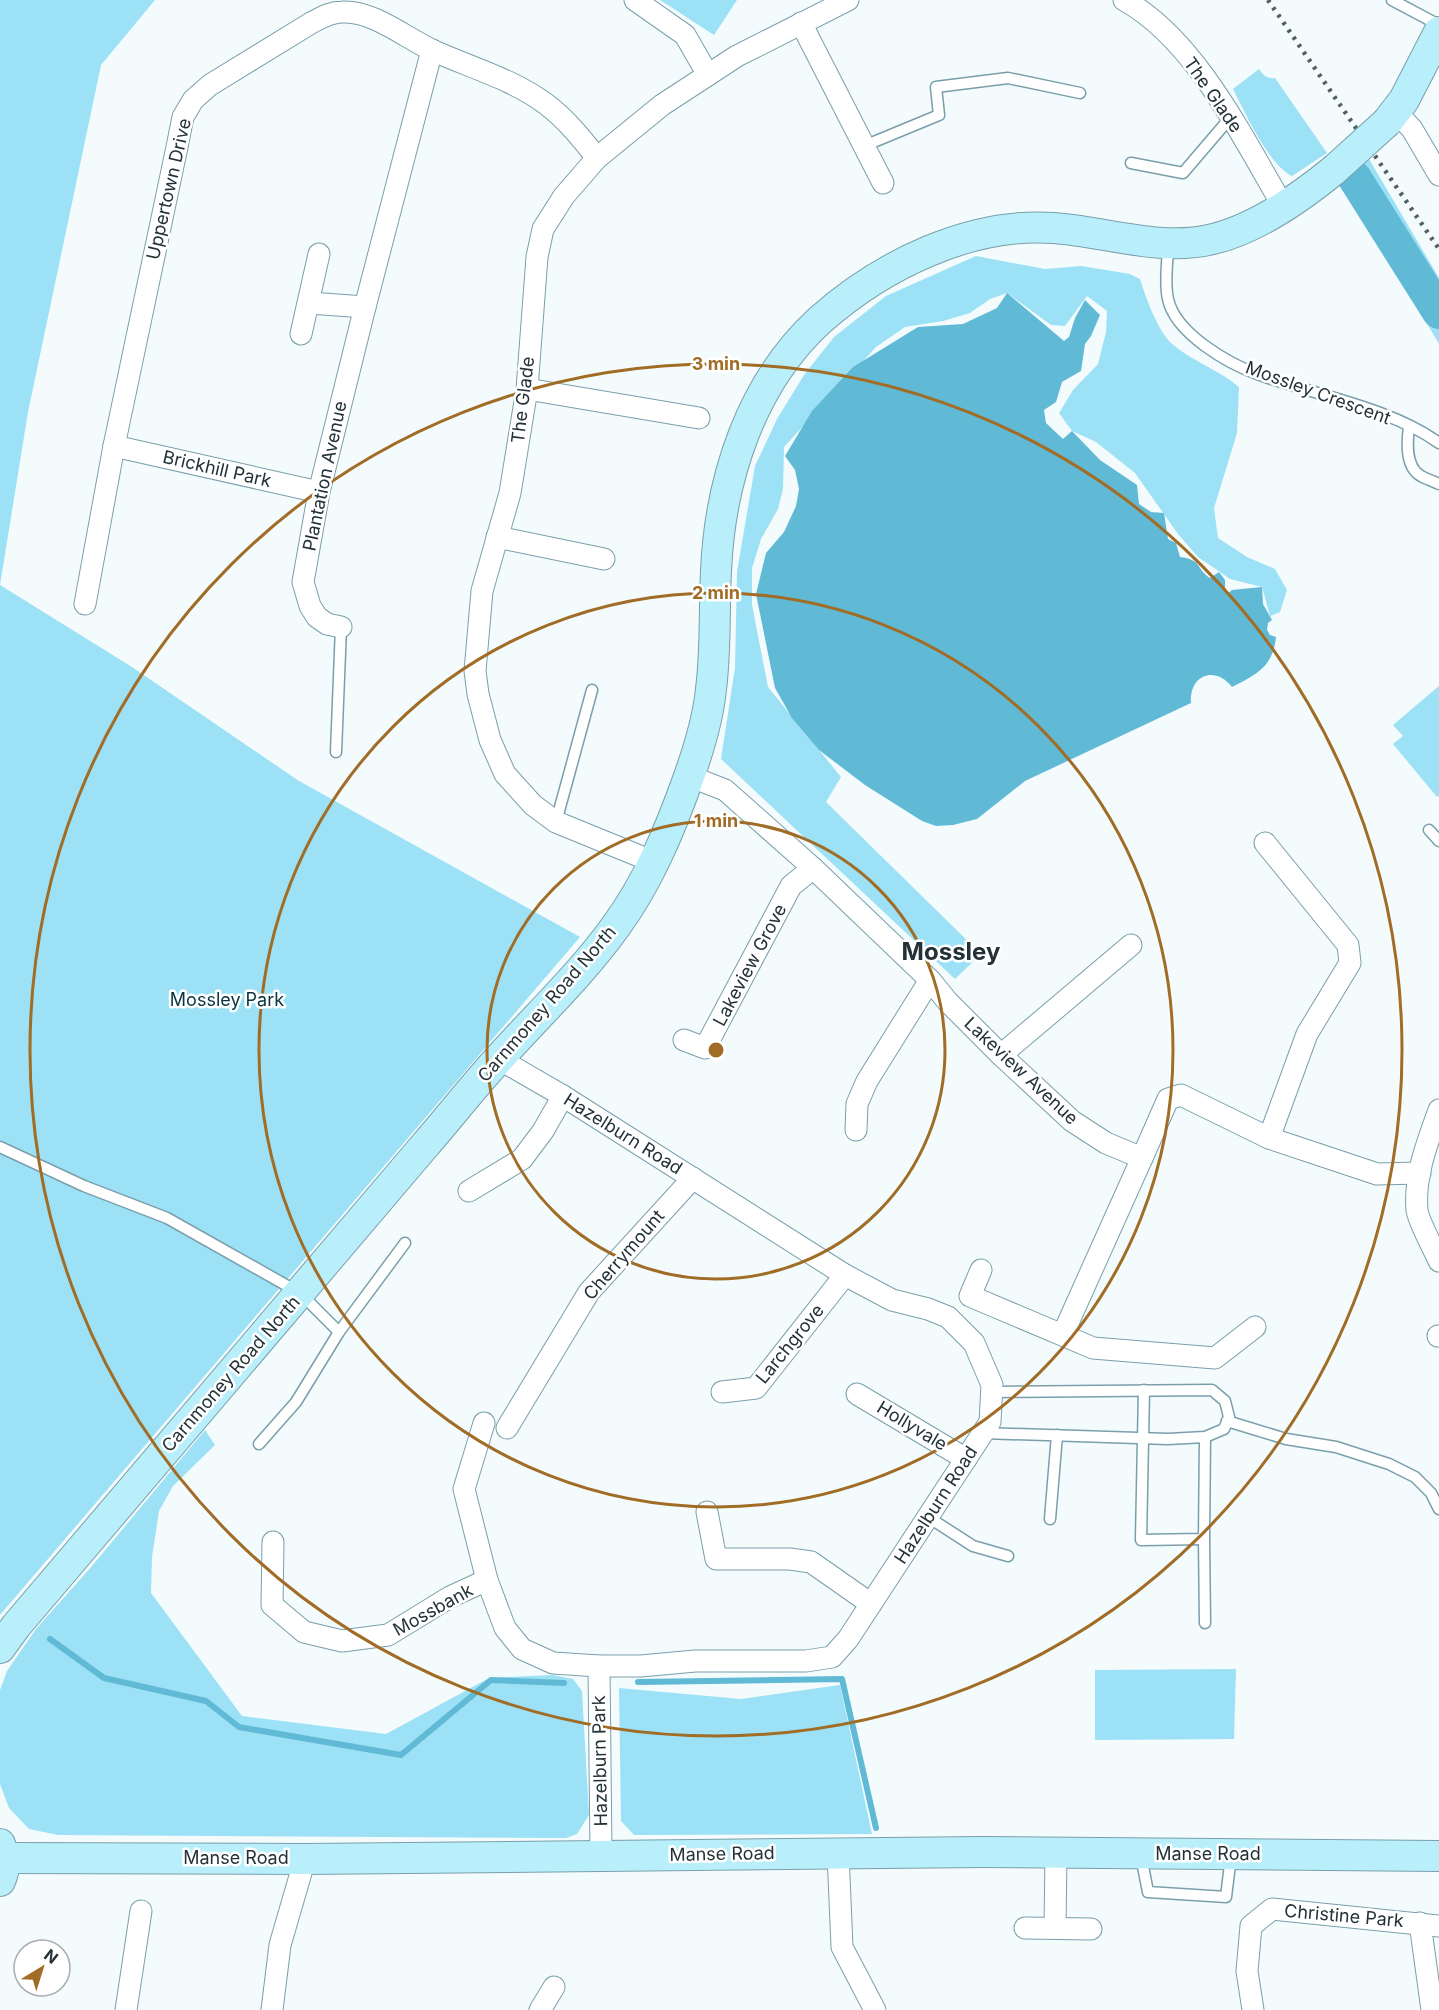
<svg xmlns="http://www.w3.org/2000/svg" width="1439" height="2010" font-family="Inter,sans-serif">
  <style>
    .green { fill: #9ce1f6 }
    .water { fill: #60bad5 }
    .lines { fill: none; stroke-linecap: round; stroke-linejoin: round }
    .stream { stroke: #60bad5; stroke-width: 6 }
    .river { stroke: #60bad5; stroke-width: 34 }
    .lane-casing { stroke: #7a9fab; stroke-width: 13 }
    .street-casing { stroke: #7a9fab; stroke-width: 23 }
    .secondary-casing { stroke: #7a9fab; stroke-width: 32 }
    .lane { stroke: #fff; stroke-width: 10 }
    .street { stroke: #fff; stroke-width: 21 }
    .secondary { stroke: #b9effb; stroke-width: 30 }
    .rail { stroke: #515e63; stroke-width: 4.5; stroke-dasharray: 3 6; stroke-linecap: butt }
    .secondary-bridge-casing { stroke: #7a9fab; stroke-width: 32; stroke-linecap: butt }
    .secondary-bridge { stroke: #b9effb; stroke-width: 30 }
    .ring { fill: none; stroke: #a16c25; stroke-width: 3 }
    .labels { text-anchor: middle; stroke-width: 5; stroke-linejoin: round; paint-order: stroke }
    .street-label { font-size: 18px; fill: #233237; stroke: #fff }
    .park-label { font-size: 18px; fill: #07333f; stroke: #fff }
    .district-label { font-size: 24px; font-weight: bold; fill: #233237; stroke: #fff }
    .centre { fill: #a16c25; stroke: #fff; stroke-width: 3 }
    .ring-label { font-size: 18px; text-anchor: middle; font-weight: bold; fill: #a16c25; stroke: #fff; stroke-width: 5; stroke-linejoin: round; paint-order: stroke }
  </style>
  <rect width="100%" height="100%" fill="#f3fbfd"/>
  <!-- green -->
  <g class="green">
    <polygon points="0,0 155,0 101,65 28,412 0,585 132,667 299,781 580,937 0,1615"/>
    <polygon points="660,0 737,0 714,35"/>
    <path d="M 1259,69 C 1264,76 1267,79 1275,78 L 1327,153 L 1292,176 C 1268,164 1246,114 1233,89 Z"/>
    <polygon points="1369,159 1439,278 1439,344 1344,181"/>
    <path d="M 976,256 L 1045,269 L 1081,266 L 1130,274 L 1140,279 C 1146,298 1157,329 1171,343 C 1191,361 1218,369 1239,387 L 1237,433 L 1214,508 L 1218,538 L 1247,557 L 1275,569 L 1287,590 L 1280,612 L 1270,616 L 1262,587 L 1230,579 L 1198,557 L 1178,534 L 1135,473 L 1096,442 L 1072,431 L 1059,413 L 1073,390 L 1098,364 L 1106,332 L 1107,311 L 1087,296 L 1065,326 L 1051,325 L 1007,293 L 990,299 L 970,313 L 943,321 L 905,327 L 876,347 L 784,447 L 783,489 L 778,509 L 761,539 L 752,568 L 752,605 L 768,687 L 841,777 L 826,802 L 981,954 L 955,979 L 721,759 L 735,668 L 737,572 L 755,466 L 777,419 L 804,375 L 834,337 L 886,296 Z"/>
    <polygon points="1439,686 1439,796 1437,797 1393,744 1403,736 1393,725"/>
    <polygon points="205,1430 215,1445 173,1486 159,1511 152,1557 151,1593 242,1716 386,1734 489,1678 553,1675 573,1679 582,1691 589,1815 577,1834 566,1838 58,1835 29,1829 9,1808 0,1784 0,1690 7,1671 36,1629 92,1566"/>
    <polygon points="1236,1669 1234,1739 1095,1740 1095,1670"/>
    <polygon points="840,1685 872,1834 634,1835 621,1821 619,1688 741,1699"/>
  </g>
  <!-- water -->
  <path class="water" d="M 1007,293 L 1064,341 L 1069,337 L 1075,318 L 1085,300 L 1100,315 L 1091,336 L 1085,344 L 1081,371 L 1062,382 L 1056,402 L 1044,410 L 1046,423 L 1063,439 L 1072,431 L 1100,460 L 1137,485 L 1139,504 L 1151,512 L 1164,513 L 1168,539 L 1176,543 L 1180,557 C 1203,560 1195,568 1210,578 L 1219,572 L 1225,580 L 1225,588 L 1227,594 L 1232,590 L 1262,587 L 1263,604 L 1272,620 L 1268,623 L 1267,630 L 1270,635 L 1276,637 C 1273,667 1256,675 1232,687 C 1215,665 1189,675 1191,703 L 1025,781 L 977,819 L 953,825 L 936,826 L 922,821 L 865,785 L 819,750 L 792,718 L 775,688 L 756,594 L 766,553 L 784,532 L 796,506 L 799,489 L 795,470 L 785,456 L 812,411 L 853,367 L 918,327 L 963,324 L 997,308 Z"/>
  <g class="lines">
    <!-- stream -->
    <g class="stream">
      <polyline points="50,1639 104,1678 206,1701 239,1727 401,1755 491,1680 564,1683"/>
      <polyline points="638,1682 842,1679 876,1828"/>
    </g>
    <!-- river -->
    <polyline class="river" points="1354,177 1439,312"/>
    <defs>
      <g id="lane">
        <polyline points="1392,0 1439,25"/>
        <polyline points="864,146 939,115 936,87 1008,78 1080,93"/>
        <polyline points="1131,163 1183,173 1224,125 1233,119"/>
        <path d="M 1168,244 C 1168,260 1164,283 1168,299 C 1175,333 1228,364 1260,375 C 1315,395 1391,408 1439,443"/>
        <path d="M 1409,426 C 1407,442 1405,467 1421,476 C 1426,479 1433,481 1439,484"/>
        <polyline points="336,752 341,627"/>
        <polyline points="556,822 592,690"/>
        <polyline points="1429,830 1439,841"/>
        <polyline points="0,1147 84,1186 167,1218 300,1293 339,1332"/>
        <polyline points="1144,1390 1141,1540 1204,1539 1205,1437"/>
        <polyline points="1227,1421 1286,1439 1336,1447 1389,1464 1415,1477 1431,1493 1439,1509"/>
        <polyline points="983,1433 1168,1439 1205,1437 1224,1429 1229,1417 1225,1401 1212,1390 992,1392"/>
        <polyline points="259,1444 296,1402 339,1332 405,1243"/>
        <polyline points="928,1517 973,1546 1008,1556"/>
        <polyline points="1050,1519 1057,1435"/>
        <polyline points="1204,1539 1205,1623"/>
        <polyline points="1141,1856 1148,1892 1226,1897 1231,1856"/>
      </g>
      <g id="street">
        <polyline points="635,0 685,35 708,75"/>
        <path d="M 1124,0 C 1195,39 1243,138 1283,206"/>
        <polyline points="801,23 883,183"/>
        <polyline points="1396,112 1412,129 1439,175"/>
        <polyline points="309,303 365,307"/>
        <polyline points="301,334 319,254"/>
        <polyline points="527,389 699,418"/>
        <polyline points="114,446 319,492"/>
        <polyline points="497,537 604,559"/>
        <path d="M 85,604 L 114,446 L 177,147 L 183,117 L 193,100 L 210,85 L 311,23 C 321,18 330,12 342,12 C 373,10 407,39 434,51 C 472,68 512,79 546,104 C 566,119 582,139 597,158"/>
        <polyline points="341,627 327,624 317,617 310,606 303,582 319,492 365,307 432,50"/>
        <polyline points="689,776 725,790 813,868 930,980 948,1002 1001,1055 1072,1121 1106,1143 1142,1158 1168,1099 1181,1095 1269,1138 1377,1174 1420,1173"/>
        <polyline points="1265,843 1348,945 1350,963 1307,1034 1269,1138"/>
        <polyline points="654,862 556,822 533,805 505,774 490,740 478,694 475,671 482,591 510,493 527,389 537,257 543,229 564,196 597,158 662,105 737,56 848,0"/>
        <polyline points="684,1040 705,1048 791,886 813,868"/>
        <polyline points="1001,1055 1131,945"/>
        <path d="M 1439,1110 C 1428,1141 1414,1175 1417,1210 C 1418,1221 1434,1249 1439,1261"/>
        <polyline points="856,1130 857,1104 867,1081 930,980"/>
        <polyline points="469,1191 522,1159 543,1131 563,1096"/>
        <polyline points="981,1270 970,1296 1093,1348 1215,1358 1255,1327"/>
        <polyline points="1063,1334 1142,1158"/>
        <polyline points="1438,1336 1439,1336"/>
        <polyline points="722,1392 756,1388 845,1275"/>
        <polyline points="857,1394 966,1459"/>
        <polyline points="484,1423 464,1489 487,1580 505,1628 522,1649 553,1663 599,1666 641,1666 695,1661 806,1661 832,1657 848,1639 990,1422 992,1385 974,1343 948,1317 928,1309 892,1300 845,1275 563,1096 499,1059"/>
        <polyline points="507,1428 589,1292 693,1178"/>
        <polyline points="707,1512 716,1559 790,1559 811,1562 871,1604"/>
        <polyline points="273,1542 272,1605 304,1632 342,1641 388,1635 450,1597 487,1580"/>
        <polyline points="599,1666 601,1855"/>
        <polyline points="838,1853 842,1947 875,2010"/>
        <polyline points="1420,1923 1432,2010"/>
        <polyline points="1025,1928 1091,1929"/>
        <polyline points="1055,1928 1056,1853"/>
        <polyline points="126,2010 141,1911"/>
        <polyline points="272,2010 280,1945 305,1859"/>
        <polyline points="540,2010 554,1987"/>
        <polyline points="1253,2010 1247,1971 1251,1926 1272,1909 1439,1926"/>
      </g>
      <g id="secondary">
        <polyline points="1387,122 1404,100 1439,32"/>
        <path d="M 0,1648 L 16,1626 C 154,1466 290,1305 426,1144 C 452,1114 476,1083 503,1054 C 541,1012 583,972 616,926 C 648,882 669,832 687,782 C 698,752 708,720 711,689 C 716,650 714,610 716,571 C 720,479 751,383 820,320 C 882,265 970,222 1054,228 C 1107,232 1160,252 1213,239 C 1255,229 1301,197 1334,170"/>
        <path d="M 0,1844 C 5,1858 6,1868 0,1881"/>
        <polyline points="5,1858 305,1859 983,1852 1439,1856"/>
      </g>
    </defs>
    <!-- lane casing -->
    <use href="#lane" class="lane-casing"/>
    <!-- street casing -->
    <use href="#street" class="street-casing"/>
    <!-- secondary casing -->
    <use href="#secondary" class="secondary-casing"/>
    <!-- lane -->
    <use href="#lane" class="lane"/>
    <!-- street -->
    <use href="#street" class="street"/>
    <!-- secondary -->
    <use href="#secondary" class="secondary"/>
    <!-- rail -->
    <polyline class="rail" points="1268,0 1439,249"/>
    <defs>
      <polyline id="secondary-bridge" points="1334,170 1387,122"/>
    </defs>
    <!-- secondary-bridge casing -->
    <use href="#secondary-bridge" class="secondary-bridge-casing"/>
    <!-- secondary-bridge -->
    <use href="#secondary-bridge" class="secondary-bridge"/>
  </g>
  <!-- distance rings -->
  <g class="ring">
    <circle cx="716" cy="1050" r="229"/>
    <circle cx="716" cy="1050" r="457"/>
    <circle cx="716" cy="1050" r="686"/>
  </g>
  <g class="labels">
    <!-- street labels -->
    <g class="street-label">
      <text transform="translate(1213 95) rotate(55)" y="6">The Glade</text>
      <text transform="translate(169 189) rotate(-77)" y="6">Uppertown Drive</text>
      <text transform="translate(1318 393) rotate(20)" y="6">Mossley Crescent</text>
      <text transform="translate(523 400) rotate(-83)" y="6">The Glade</text>
      <text transform="translate(217 469) rotate(13)" y="6">Brickhill Park</text>
      <text transform="translate(325 476) rotate(-78)" y="6">Plantation Avenue</text>
      <text transform="translate(750 965) rotate(-62)" y="6">Lakeview Grove</text>
      <text transform="translate(547 1004) rotate(-49)" y="6">Carnmoney Road North</text>
      <text transform="translate(1021 1071) rotate(43)" y="6">Lakeview Avenue</text>
      <text transform="translate(623 1134) rotate(32)" y="6">Hazelburn Road</text>
      <text transform="translate(624 1255) rotate(-49)" y="6">Cherrymount</text>
      <text transform="translate(790 1344) rotate(-51)" y="6">Larchgrove</text>
      <text transform="translate(231 1374) rotate(-49)" y="6">Carnmoney Road North</text>
      <text transform="translate(912 1426) rotate(31)" y="6">Hollyvale</text>
      <text transform="translate(936 1505) rotate(-57)" y="6">Hazelburn Road</text>
      <text transform="translate(433 1610) rotate(-29)" y="6">Mossbank</text>
      <text transform="translate(600 1761) rotate(-91)" y="6">Hazelburn Park</text>
      <text transform="translate(722 1854) rotate(-1)" y="6">Manse Road</text>
      <text x="1208" y="1860">Manse Road</text>
      <text x="236" y="1864">Manse Road</text>
      <text transform="translate(1344 1916) rotate(5)" y="6">Christine Park</text>
    </g>
    <!-- park labels -->
    <g class="park-label">
      <text x="227" y="1006">Mossley Park</text>
    </g>
    <!-- district labels -->
    <g class="district-label">
      <text x="951" y="960">Mossley</text>
    </g>
  </g>
  <circle cx="716" cy="1050" r="9" class="centre"/>
  <g class="ring-label">
    <text x="716" y="370">3 min</text>
    <text x="716" y="599">2 min</text>
    <text x="716" y="827">1 min</text>
  </g>
  <!-- north arrow -->
  <g transform="translate(42 1968) rotate(38)"><circle r="28" fill="#ffffff" stroke="#a7adaf" stroke-width="1.5"/>
  <path d="M0-4.5L10 22L0 15L-10 22Z" fill="#a16c25"/>
  <text y="-9" font-size="16" font-weight="bold" text-anchor="middle" fill="#233237">N</text>
  </g>
</svg>
